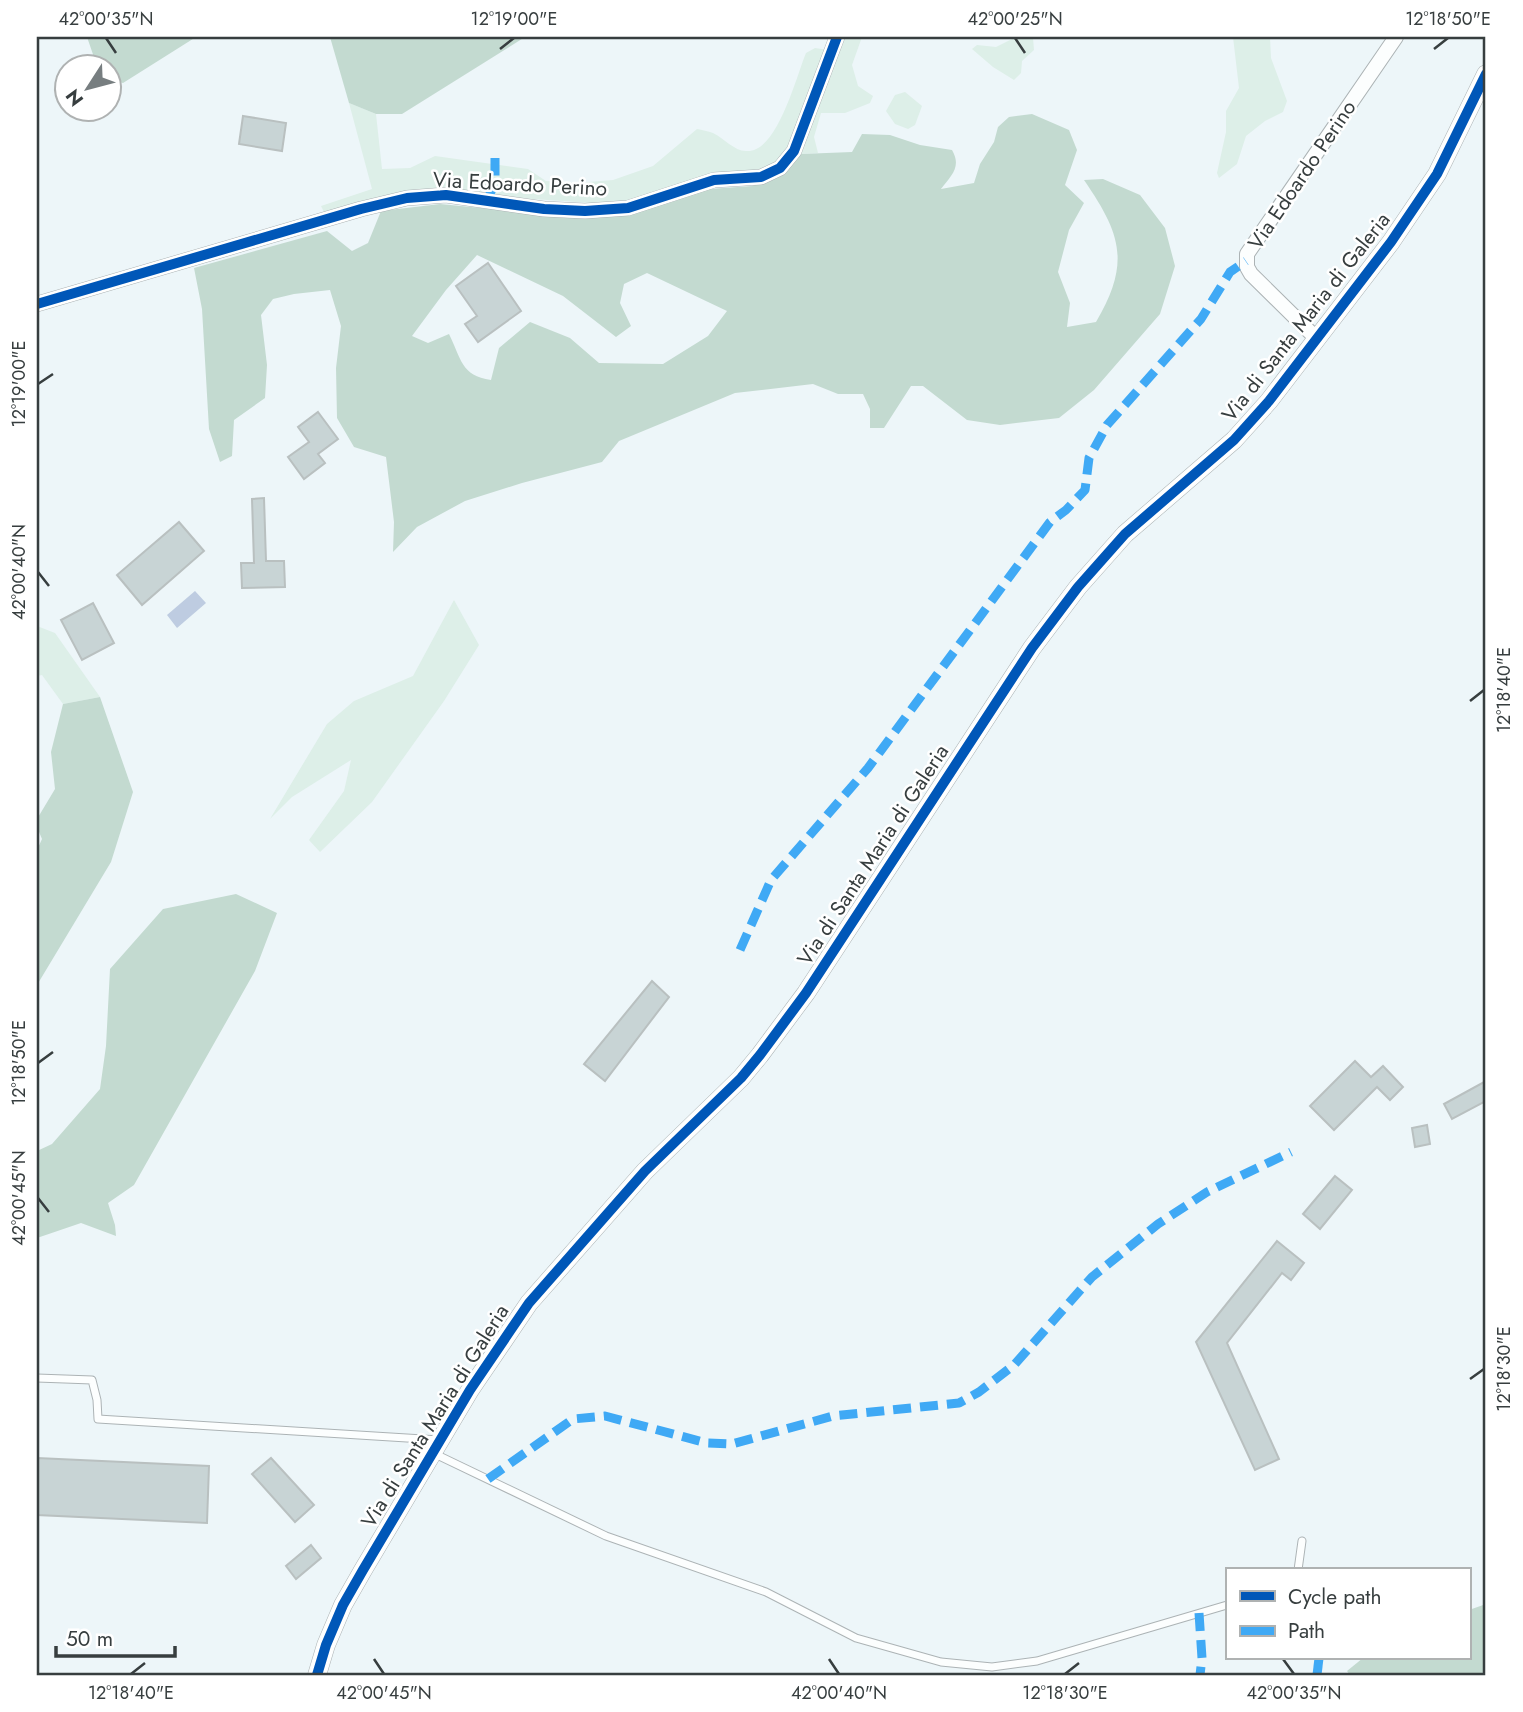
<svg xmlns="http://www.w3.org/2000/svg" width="1523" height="1712" font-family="Jost,sans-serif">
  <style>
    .green { fill: #ddefe8 }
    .forest { fill: #c3dad0; fill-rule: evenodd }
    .water { fill: #becce1 }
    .building { fill: #c8d4d5; stroke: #b9c0c0; stroke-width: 2 }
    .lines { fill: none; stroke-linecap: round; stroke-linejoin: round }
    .service-casing { stroke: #acb3b5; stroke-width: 9 }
    .minor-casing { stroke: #acb3b5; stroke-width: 16 }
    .tertiary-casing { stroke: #acb3b5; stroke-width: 19 }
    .service { stroke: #fcfefe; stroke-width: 7 }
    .minor { stroke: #fcfefe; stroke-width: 14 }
    .tertiary { stroke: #fcfefe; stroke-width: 18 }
    .quiet { stroke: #3fa9f5; stroke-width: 9; stroke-dasharray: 18 9; stroke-linecap: butt }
    .cycleway-casing { stroke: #fff; stroke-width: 15 }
    .cycleway { stroke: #0057b8; stroke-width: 10 }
    .ticks { fill: none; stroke: #373e3f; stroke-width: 2.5 }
    .labels { text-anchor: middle; stroke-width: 5; stroke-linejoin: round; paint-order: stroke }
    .street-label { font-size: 21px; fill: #373e3f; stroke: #fff }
    .neatline { fill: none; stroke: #373e3f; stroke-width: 2.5 }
    .ticks-label { font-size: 18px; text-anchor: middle; fill: #373e3f }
  </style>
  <rect width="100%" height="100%" fill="#edf6f9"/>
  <!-- green -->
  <g class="green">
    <polygon points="841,37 862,37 852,65 858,86 873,96 870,103 845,113 821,113 814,137 818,153 801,154 800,148"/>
    <polygon points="1016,37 1033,38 1034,50 1022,61 1021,73 1014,80 993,67 972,49 977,45 996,47"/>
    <polygon points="1233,37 1270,37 1271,58 1287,101 1283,112 1265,121 1246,136 1237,164 1219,178 1217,173 1226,132 1226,111 1239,88"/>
    <path d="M 815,48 L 828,50 L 797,136 L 776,166 L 640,199 L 606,204 L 518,198 L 483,192 L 430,190 L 325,214 L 321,206 L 372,189 L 349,103 L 376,114 L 382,169 L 410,168 L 435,156 L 528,169 L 546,181 L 576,183 L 613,180 L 653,166 L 697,129 C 702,130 708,131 713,133 C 724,138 734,151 746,151 C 777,154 796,77 806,53 Z"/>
    <polygon points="905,92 922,106 915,125 908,129 895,124 886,111 895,95"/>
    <polygon points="454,600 479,645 444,701 372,802 320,852 309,840 344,791 351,760 292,797 270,819 327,724 354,701 413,676"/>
    <polygon points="37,626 55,633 100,697 63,704 42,675 37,676"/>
  </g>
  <!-- forest -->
  <g class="forest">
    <polygon points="87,37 196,37 123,83 109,79 108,66 97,66"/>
    <polygon points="330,37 525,37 402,114 376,114 349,103"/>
    <path d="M 1032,114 L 1069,130 L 1077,150 L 1065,185 L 1084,203 L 1069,230 L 1058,272 L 1070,303 L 1067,327 L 1096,322 C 1131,262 1121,234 1084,180 L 1103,179 L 1140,195 L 1165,228 L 1175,266 L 1160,314 L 1094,390 L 1059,418 L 1000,425 L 967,420 L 923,386 L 911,386 L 884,428 L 870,428 L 870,409 L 863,394 L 838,394 L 813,384 L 735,393 L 619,441 L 602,462 L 522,483 L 465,501 L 417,527 L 393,552 L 394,522 L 386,457 L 354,447 L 337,418 L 336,368 L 341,326 L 330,290 L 294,294 L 273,299 L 261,315 L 267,365 L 265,398 L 234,420 L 232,456 L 220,462 L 209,429 L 202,309 L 194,268 L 327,231 L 352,251 L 368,243 L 381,211 L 440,204 L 553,215 L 709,189 L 752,186 L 781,176 L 801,154 L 852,152 L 862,134 L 890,135 L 920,145 L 952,150 C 962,167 951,176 941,189 L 974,183 L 980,164 L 994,142 L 998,127 L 1009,117 ZM 477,255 L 563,296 L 616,337 L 631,326 L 620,303 L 624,284 L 647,273 L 727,311 L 708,336 L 663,364 L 599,363 L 570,338 L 530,322 L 499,348 L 491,380 C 461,376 461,358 449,334 L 428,343 L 412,336 L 446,290 Z"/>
    <polygon points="100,697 133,792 111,862 37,985 37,850 42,839 37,827 37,819 55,789 51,752 63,704"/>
    <polygon points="236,894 277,913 255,971 134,1185 108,1203 115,1225 116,1236 81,1223 37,1238 37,1151 52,1144 100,1089 106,1046 110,969 163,909"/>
    <polygon points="1486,1604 1486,1675 1350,1675 1347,1671 1363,1658 1469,1658 1469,1610"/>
  </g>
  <!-- water -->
  <polygon class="water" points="195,591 206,603 177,628 167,615"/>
  <!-- building -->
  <g class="building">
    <polygon points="243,116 286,123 282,151 239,144"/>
    <polygon points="488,263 521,311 478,342 465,324 477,316 456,286"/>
    <polygon points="318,412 338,439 318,454 325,463 304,479 288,457 309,442 298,427"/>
    <polygon points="264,498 266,561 284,561 285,587 242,588 241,563 254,563 252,499"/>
    <polygon points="179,522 204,551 142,605 117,575"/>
    <polygon points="93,603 114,643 82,660 61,620"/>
    <polygon points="652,981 669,997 605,1081 584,1064"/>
    <polygon points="1355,1061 1371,1077 1383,1066 1403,1087 1390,1100 1377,1087 1334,1130 1310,1106"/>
    <polygon points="1486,1081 1486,1101 1452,1119 1444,1104"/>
    <polygon points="1427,1125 1430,1144 1415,1147 1412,1128"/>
    <polygon points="1335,1176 1352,1190 1320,1229 1303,1214"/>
    <polygon points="1277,1241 1304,1263 1291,1280 1282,1273 1227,1343 1279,1459 1255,1470 1196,1342"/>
    <polygon points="37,1458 209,1466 207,1523 37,1515"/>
    <polygon points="271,1458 314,1505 295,1522 252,1474"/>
    <polygon points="311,1545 321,1558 296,1579 286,1566"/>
  </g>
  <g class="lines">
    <defs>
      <g id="service">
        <polyline points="37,1378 92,1380 97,1400 98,1419 439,1440"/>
        <polyline points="433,1453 606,1536 766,1592 856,1638 941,1662 992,1667 1037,1661 1227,1605"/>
        <polyline points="1298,1570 1302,1541"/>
      </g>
      <g id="minor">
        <polyline points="37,304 361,209 407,198 446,195 544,209 585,211 628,208 714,180 761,177 780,168 794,151 837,37"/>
        <polyline points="1317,339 1251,274 1247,267 1247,254 1396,37"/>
      </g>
      <polyline id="tertiary" points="317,1675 326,1645 343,1605 363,1570 470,1390 529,1303 645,1171 741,1078 760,1055 806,993 1032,648 1078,587 1125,534 1234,440 1269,401 1391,242 1437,174 1486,74"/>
    </defs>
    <!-- service casing -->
    <use href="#service" class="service-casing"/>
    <!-- minor casing -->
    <use href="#minor" class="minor-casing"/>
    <!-- tertiary casing -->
    <use href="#tertiary" class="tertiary-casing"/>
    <!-- service -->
    <use href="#service" class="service"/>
    <!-- minor -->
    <use href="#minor" class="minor"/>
    <!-- tertiary -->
    <use href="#tertiary" class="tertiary"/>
    <!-- quiet -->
    <g class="quiet">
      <polyline points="487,201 495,182 495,158"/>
      <polyline points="740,950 771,880 868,768 1050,522 1066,510 1085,490 1089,458 1107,425 1201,319 1230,272 1246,261"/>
      <polyline points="488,1479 573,1419 605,1416 707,1443 732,1444 833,1416 959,1403 979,1392 1014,1365 1092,1277 1158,1224 1207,1192 1291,1152"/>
      <polyline points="1199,1613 1202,1658 1200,1675"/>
      <polyline points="1317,1675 1319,1658"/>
    </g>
    <defs>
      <g id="cycleway">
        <polyline points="37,304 361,209 407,198 446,195 544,209 585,211 628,208 714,180 761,177 780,168 794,151 837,37"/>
        <polyline points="317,1675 326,1645 343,1605 363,1570 470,1390 529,1303 645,1171 741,1078 760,1055 806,993 1032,648 1078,587 1125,534 1234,440 1269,401 1391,242 1437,174 1486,74"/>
      </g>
    </defs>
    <!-- cycleway casing -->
    <use href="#cycleway" class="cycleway-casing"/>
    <!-- cycleway -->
    <use href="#cycleway" class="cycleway"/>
  </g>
  <!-- ticks -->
  <path class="ticks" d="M 106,38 L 116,53M 1015,38 L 1025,53M 500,49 L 514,38M 1434,49 L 1448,38M 38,384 L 53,374M 38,572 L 49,586M 1470,701 L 1484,690M 38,1063 L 53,1052M 38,1198 L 49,1212M 1470,1379 L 1484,1369M 374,1659 L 384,1674M 829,1659 L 839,1674M 1283,1659 L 1294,1674M 131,1674 L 145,1663M 1065,1674 L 1079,1663"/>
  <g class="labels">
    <!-- street labels -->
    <g class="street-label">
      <text transform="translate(1302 175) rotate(-56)" y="7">Via Edoardo Perino</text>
      <text transform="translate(520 184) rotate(3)" y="7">Via Edoardo Perino</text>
      <text transform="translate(1306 317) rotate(-52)" y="7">Via di Santa Maria di Galeria</text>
      <text transform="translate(873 855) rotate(-57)" y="7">Via di Santa Maria di Galeria</text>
      <text transform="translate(435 1416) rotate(-58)" y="7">Via di Santa Maria di Galeria</text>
    </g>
  </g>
  <!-- border -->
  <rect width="1523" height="1712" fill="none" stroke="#ffffff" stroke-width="77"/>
  <!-- legend -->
  <rect x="1226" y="1568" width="245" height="91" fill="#ffffff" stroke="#afb2b2" stroke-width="2"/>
  <rect x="1240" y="1591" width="35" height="10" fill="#0057b8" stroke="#afb2b2" stroke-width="2"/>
  <text x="1288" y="1604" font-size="21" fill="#373e3f">Cycle path</text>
  <rect x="1240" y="1626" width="35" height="10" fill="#3fa9f5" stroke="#afb2b2" stroke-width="2"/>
  <text x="1288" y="1638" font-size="21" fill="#373e3f">Path</text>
  <!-- north arrow -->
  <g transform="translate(88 88) rotate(234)"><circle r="33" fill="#ffffff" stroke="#afb2b2" stroke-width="2"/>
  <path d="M0-5L12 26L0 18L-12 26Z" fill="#777e80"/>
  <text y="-10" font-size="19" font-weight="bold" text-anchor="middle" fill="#373e3f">N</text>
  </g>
  <!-- scale -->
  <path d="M56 1646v10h119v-10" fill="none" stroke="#373e3f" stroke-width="3.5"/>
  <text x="66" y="1646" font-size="21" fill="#373e3f" stroke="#ffffff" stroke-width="5" paint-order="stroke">50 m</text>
  <rect x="38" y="38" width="1446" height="1636" class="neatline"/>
  <g class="ticks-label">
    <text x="106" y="25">42°00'35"N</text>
    <text x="514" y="25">12°19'00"E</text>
    <text x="1015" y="25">42°00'25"N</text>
    <text x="1448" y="25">12°18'50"E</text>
    <text transform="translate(19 384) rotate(-90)" y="6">12°19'00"E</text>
    <text transform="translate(19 572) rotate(-90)" y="6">42°00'40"N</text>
    <text transform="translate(1504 690) rotate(-90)" y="6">12°18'40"E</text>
    <text transform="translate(19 1063) rotate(-90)" y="6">12°18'50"E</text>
    <text transform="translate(19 1198) rotate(-90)" y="6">42°00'45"N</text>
    <text transform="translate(1504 1369) rotate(-90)" y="6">12°18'30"E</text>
    <text x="131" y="1699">12°18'40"E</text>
    <text x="384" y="1699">42°00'45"N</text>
    <text x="839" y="1699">42°00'40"N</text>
    <text x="1065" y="1699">12°18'30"E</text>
    <text x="1294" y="1699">42°00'35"N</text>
  </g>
</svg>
